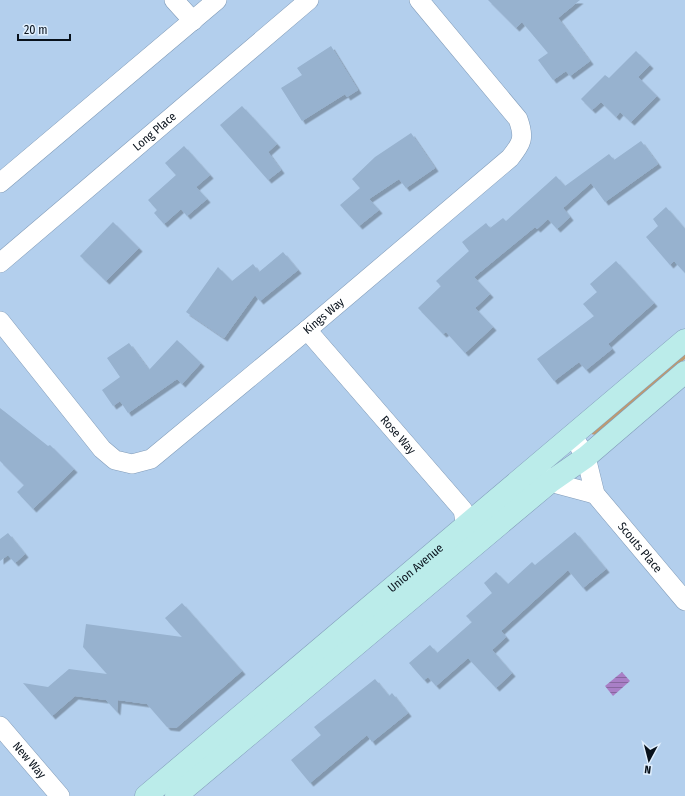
<svg xmlns="http://www.w3.org/2000/svg" width="685" height="796" font-family="'Fira Sans Condensed',sans-serif">
  <style>
    .grass { fill: #be9a71 }
    .water { fill: url(#water-rules) }
    .building { fill: #97b2cf; filter: url(#shadow) }
    .lines { fill: none; stroke-linecap: round; stroke-linejoin: round }
    .street-casing { stroke: #819cb9; stroke-width: 20 }
    .secondary-casing { stroke: #819cb9; stroke-width: 23 }
    .street { stroke: #fff; stroke-width: 19 }
    .secondary { stroke: #bbecea; stroke-width: 22 }
    .labels { text-anchor: middle; stroke-width: 3.5; stroke-linejoin: round; paint-order: stroke }
    .street-label { font-size: 12px; fill: #08111b; stroke: #e0effe }
  </style>
  <defs>
    <pattern id="water-rules" width="6" height="5" patternUnits="userSpaceOnUse"><rect width="6" height="5" fill="#a97fc6"/><path d="M0 2.5h6" fill="none" stroke="#8867a0"/></pattern>
    <filter id="shadow"><feDropShadow dx="3.5" dy="3.5" stdDeviation="0" flood-color="#0004"/></filter>
  </defs>
  <rect width="100%" height="100%" fill="#b3cfed"/>
  <!-- grass -->
  <polygon class="grass" points="685,350 685,359 596,435 591,434 590,431"/>
  <!-- water -->
  <polygon class="water" points="622,672 630,681 613,696 605,686"/>
  <!-- building -->
  <g class="building">
    <polygon points="488,0 580,0 558,18 590,61 570,76 566,71 553,80 538,60 548,53 522,22 516,28"/>
    <polygon points="331,46 358,90 347,97 345,94 302,121 281,88 302,75 297,68"/>
    <polygon points="636,51 650,65 638,77 657,96 631,122 620,112 616,117 601,102 592,110 581,99 605,75 609,78"/>
    <polygon points="242,106 277,144 268,152 281,170 268,180 220,125"/>
    <polygon points="411,133 435,168 406,188 399,179 369,199 379,210 359,226 340,205 360,188 352,179 375,157"/>
    <polygon points="641,141 658,164 605,202 591,183 563,208 570,217 557,229 548,219 537,229 535,227 474,277 490,294 475,308 493,327 465,353 446,332 443,334 418,308 441,286 436,281 469,251 462,242 486,223 490,228 503,218 506,221 556,176 565,186 609,154 614,160"/>
    <polygon points="184,146 210,175 196,187 207,199 187,216 181,209 164,224 154,213 157,210 148,200 176,175 165,163"/>
    <polygon points="666,207 685,229 685,273 674,261 670,265 646,237 658,226 653,219"/>
    <polygon points="113,222 139,248 106,281 80,256"/>
    <polygon points="283,252 298,270 260,301 255,295 224,338 186,312 218,267 232,281 253,264 259,272"/>
    <polygon points="616,261 654,303 608,344 612,349 586,370 579,362 554,381 537,359 594,316 583,304 597,292 590,284"/>
    <polygon points="177,340 201,363 182,384 177,379 128,413 120,401 113,406 102,390 120,377 107,358 129,343 149,370"/>
    <polygon points="0,408 48,446 50,445 74,469 33,509 17,492 24,485 0,461"/>
    <polygon points="575,532 606,569 583,588 568,570 501,631 506,637 492,650 512,673 496,688 468,658 436,686 428,677 424,680 409,663 430,645 437,653 472,622 466,616 492,593 484,583 496,572 508,584 532,562 535,565"/>
    <polygon points="8,533 25,554 15,563 8,555 0,561 0,539"/>
    <polygon points="182,603 242,671 176,728 167,727 147,704 118,700 117,712 106,700 75,696 52,716 23,683 48,687 69,669 107,674 83,647 86,624 182,637 165,618"/>
    <polygon points="375,679 389,696 392,693 408,713 372,742 367,735 310,783 291,760 321,735 314,727"/>
  </g>
  <g class="lines">
    <defs>
      <g id="street">
        <polyline points="174,0 193,21"/>
        <polyline points="0,183 217,0"/>
        <path id="s1" d="M 0,263 L 309,0"/>
        <path id="s2" d="M 0,321 L 102,449 L 115,460 L 132,464 L 151,459 L 307,330 L 510,158 C 522,143 525,138 518,119 L 419,0"/>
        <path id="s3" d="M 307,330 L 463,510 L 468,538"/>
        <path id="s4" d="M 572,435 L 586,457 L 595,494 L 685,601"/>
        <polyline points="542,473 550,482 595,494"/>
        <path id="s5" d="M 0,726 L 60,796"/>
      </g>
      <g id="secondary">
        <path id="s6" d="M 146,796 L 685,340"/>
        <polyline points="176,796 550,482 586,457 685,372"/>
      </g>
    </defs>
    <!-- street casing -->
    <use href="#street" class="street-casing"/>
    <!-- secondary casing -->
    <use href="#secondary" class="secondary-casing"/>
    <!-- street -->
    <use href="#street" class="street"/>
    <!-- secondary -->
    <use href="#secondary" class="secondary"/>
  </g>
  <g class="labels">
    <!-- street labels -->
    <g class="street-label">
      <text dy="4" stroke="none"><textPath href="#s1" startOffset="203">Long Place</textPath></text>
      <text dy="4" stroke="none"><textPath href="#s2" startOffset="442">Kings Way</textPath></text>
      <text dy="4" stroke="none"><textPath href="#s3" startOffset="139">Rose Way</textPath></text>
      <text dy="4" stroke="none"><textPath href="#s4" startOffset="134">Scouts Place</textPath></text>
      <text dy="4" stroke="none"><textPath href="#s6" startOffset="353">Union Avenue</textPath></text>
      <text dy="4" stroke="none"><textPath href="#s5" startOffset="45">New Way</textPath></text>
    </g>
  </g>
  <!-- north arrow -->
  <g transform="translate(649 760) rotate(187)" stroke="#e0effe" stroke-width="3" paint-order="stroke">
  <path d="M0-3L7 15L0 10L-7 15Z" fill="#08111b"/>
  <text y="-6" font-size="11" font-weight="bold" text-anchor="middle" fill="#08111b">N</text>
  </g>
  <!-- scale -->
  <path d="M18 34v6h52v-6" fill="none" stroke="#08111b" stroke-width="2"/>
  <text x="24" y="34" font-size="12" fill="#08111b" stroke="#e0effe" stroke-width="3" paint-order="stroke">20 m</text>
</svg>
